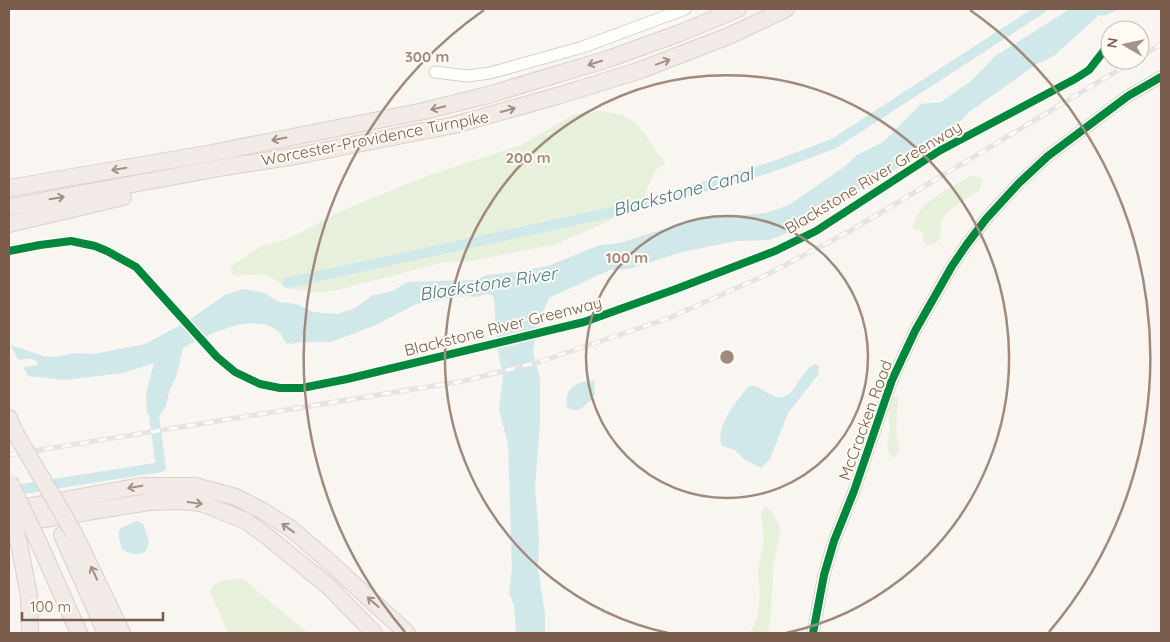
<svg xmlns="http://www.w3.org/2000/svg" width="1170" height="642" font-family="Quicksand,sans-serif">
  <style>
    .green { fill: #e7f0db }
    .water { fill: #d0e8ea }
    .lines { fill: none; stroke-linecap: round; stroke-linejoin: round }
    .canal { stroke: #d0e8ea; stroke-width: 10 }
    .minor-casing { stroke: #d7d1cb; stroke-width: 13 }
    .highway-casing { stroke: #dad1cc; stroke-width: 18 }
    .minor { stroke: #fefefd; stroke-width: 11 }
    .highway { stroke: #f2eae7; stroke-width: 16 }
    .rail-casing { stroke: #e6e3e7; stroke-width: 5 }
    .rail { stroke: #fffaf3; stroke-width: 3; stroke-dasharray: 9; stroke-linecap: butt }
    .highway-bridge-casing { stroke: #dad1cc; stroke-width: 18; stroke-linecap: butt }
    .highway-bridge { stroke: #f2eae7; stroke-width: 16 }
    .cycleway-casing { stroke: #fffaf3; stroke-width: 11 }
    .cycleway { stroke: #00873e; stroke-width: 8 }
    .oneway { stroke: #a48e83 }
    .ring { fill: none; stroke: #9f8a7d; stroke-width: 2.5 }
    .labels { text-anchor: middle; stroke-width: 4; stroke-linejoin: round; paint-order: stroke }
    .street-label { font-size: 16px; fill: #7a5c4d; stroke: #fffaf3 }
    .water-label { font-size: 18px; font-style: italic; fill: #437c86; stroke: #fffaf3 }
    .centre { fill: #9f8a7d; stroke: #fffaf3; stroke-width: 2.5 }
    .ring-label { font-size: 15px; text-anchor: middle; font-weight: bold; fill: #9f8a7d; stroke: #fffaf3; stroke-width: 4; stroke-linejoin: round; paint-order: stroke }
  </style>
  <rect width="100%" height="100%" fill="#f9f5f0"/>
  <!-- green -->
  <g class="green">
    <polygon points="600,111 622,115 636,122 665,163 655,171 643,199 609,221 556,244 471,261 444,262 334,291 313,292 290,289 269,276 258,274 235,276 231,272 231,268 234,264 260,247 288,239 346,209 427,176 521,145 573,115"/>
    <path d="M 971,176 L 980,177 L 982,181 L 979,190 C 970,197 946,209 942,220 C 940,226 942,234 939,239 C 936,245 930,246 925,244 L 922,231 L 913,228 C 914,204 953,186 971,176 Z"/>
    <polygon points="893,397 898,397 896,431 899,447 896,457 892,457 887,448 890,429 888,408"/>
    <polygon points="765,506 771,510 781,529 773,568 771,614 768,633 750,633 757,618 759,605 760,592 758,572 764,540 761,515"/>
    <polygon points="243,579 308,633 226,633 227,630 211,593 211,587 222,580"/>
  </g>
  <!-- water -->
  <g class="water">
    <path d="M 1070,9 L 1120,9 L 1106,15 L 1098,16 L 1054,56 L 1037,64 L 969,112 L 949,133 L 903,165 L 831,205 L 789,232 L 769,240 L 736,241 L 682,252 L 629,269 L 610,270 L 549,298 L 538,323 L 533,352 L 540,378 L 540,423 L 535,488 L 539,535 L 538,568 L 545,614 L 545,633 L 516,633 L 514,605 L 509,593 L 512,567 L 508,444 L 499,409 L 503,377 L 497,345 L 494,299 L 492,295 L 486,294 L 476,297 L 466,296 L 416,304 L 374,326 L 331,342 L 301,342 L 292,344 L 286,343 C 269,303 209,334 183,348 L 177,374 L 169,392 L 166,406 L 160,415 L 154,416 L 147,414 L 146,393 L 154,363 L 123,373 L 65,380 L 28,376 L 23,367 L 37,365 L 38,362 C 33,357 25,359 18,360 L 11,345 L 43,356 L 54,357 L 75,353 L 94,354 L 145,344 L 186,322 L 225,295 L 243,289 L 262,292 L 280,302 L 296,304 L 313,312 L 337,314 L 355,308 L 371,296 L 392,291 L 408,282 L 474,280 L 487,275 L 506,273 L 548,266 L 600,245 L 620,243 L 696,219 L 766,213 L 789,205 L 844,167 L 857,155 L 883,142 L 921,104 L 941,102 L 971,81 L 994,57 Z"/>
    <path d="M 816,364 L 819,367 L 818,375 L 788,413 L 770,459 L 761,468 L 744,459 L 735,450 L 722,446 C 714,428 737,400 749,386 C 761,384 771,400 783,397 C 797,394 801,368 816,364 Z"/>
    <path d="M 594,380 L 595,394 C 588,403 579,416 567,407 C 565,386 575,383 594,380 Z"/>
    <path d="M 137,521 L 143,524 L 149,541 L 146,551 C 137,556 130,555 122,549 L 119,538 L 119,531 L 121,528 Z"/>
  </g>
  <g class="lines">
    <!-- canal -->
    <g class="canal">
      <polyline points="287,283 626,209 766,169 833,144 1041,9"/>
      <polyline points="10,491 161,467 154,416 155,403"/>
    </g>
    <defs>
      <g id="minor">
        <polyline points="435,72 468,76 490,73 583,47 685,9"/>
        <polyline points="813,633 824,575 834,541 854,491 892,380 915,331 952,266 967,244 986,219 1019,183 1048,156 1128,96 1161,77"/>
      </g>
      <g id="highway">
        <polyline points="9,188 212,153 424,111 488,95 608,59 680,33 738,9"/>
        <polyline points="9,207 225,167 296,156 454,125 557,96 638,71 731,35 786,9"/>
        <polyline points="9,224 123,197"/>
        <polyline points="9,418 16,434"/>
        <polyline points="9,510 141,486 195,486 236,497 263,511 290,528 325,558 407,633"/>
        <polyline points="14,524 148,502 182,501 201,503 246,521 268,537 328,586 374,633"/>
        <polyline points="74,533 122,633"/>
        <polyline points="62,535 106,633"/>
        <polyline points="38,541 79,633"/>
        <polyline points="19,543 29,596 30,633"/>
      </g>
    </defs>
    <!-- minor casing -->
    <use href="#minor" class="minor-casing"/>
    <!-- highway casing -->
    <use href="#highway" class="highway-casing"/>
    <!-- minor -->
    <use href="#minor" class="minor"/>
    <!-- highway -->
    <use href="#highway" class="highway"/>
    <defs>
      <g id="rail">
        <polyline points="1140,57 1161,44"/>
        <polyline points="9,455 464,381 539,362 669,318 766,275 850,231 1135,60"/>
      </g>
    </defs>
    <!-- rail casing -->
    <use href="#rail" class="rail-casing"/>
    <!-- rail -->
    <use href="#rail" class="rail"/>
    <defs>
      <g id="highway-bridge">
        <polyline points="16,434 74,533"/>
        <polyline points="9,481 38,541"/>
        <polyline points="9,509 19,543"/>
      </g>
    </defs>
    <!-- highway-bridge casing -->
    <use href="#highway-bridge" class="highway-bridge-casing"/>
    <!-- highway-bridge -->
    <use href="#highway-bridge" class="highway-bridge"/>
    <defs>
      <g id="cycleway">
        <polyline points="9,251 40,245 71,241 95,246 107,251 136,267 217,357 235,372 260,384 280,388 302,388 347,379 584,322 676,289 775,251 816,231 939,151 1075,79 1089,70 1110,43"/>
        <polyline points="813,633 824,575 834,541 854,491 892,380 915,331 952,266 967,244 986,219 1019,183 1048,156 1128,96 1161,77"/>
      </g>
    </defs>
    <!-- cycleway casing -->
    <use href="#cycleway" class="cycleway-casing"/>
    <!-- cycleway -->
    <use href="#cycleway" class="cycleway"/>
  </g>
  <!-- one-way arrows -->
  <defs><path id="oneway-shaft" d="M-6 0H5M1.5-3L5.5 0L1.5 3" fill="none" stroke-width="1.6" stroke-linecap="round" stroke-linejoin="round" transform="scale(1.25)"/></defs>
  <g class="oneway">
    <use href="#oneway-shaft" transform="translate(663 62) rotate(-20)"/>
    <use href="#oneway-shaft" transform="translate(595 63) rotate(163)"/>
    <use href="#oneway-shaft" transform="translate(438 108) rotate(166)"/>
    <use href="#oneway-shaft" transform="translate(508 110) rotate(-16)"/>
    <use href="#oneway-shaft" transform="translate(279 139) rotate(169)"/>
    <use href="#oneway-shaft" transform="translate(119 169) rotate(170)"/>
    <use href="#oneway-shaft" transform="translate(57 198) rotate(-10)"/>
    <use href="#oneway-shaft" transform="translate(135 487) rotate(170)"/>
    <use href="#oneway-shaft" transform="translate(195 503) rotate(8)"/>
    <use href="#oneway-shaft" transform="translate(288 528) rotate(-144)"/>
    <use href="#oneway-shaft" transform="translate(94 573) rotate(-115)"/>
    <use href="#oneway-shaft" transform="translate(373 602) rotate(-139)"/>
  </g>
  <!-- distance rings -->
  <g class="ring">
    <circle cx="727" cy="357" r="141"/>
    <path d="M668 633A282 282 0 1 1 786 633"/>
    <path d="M405 632A424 424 0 0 1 484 10M970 10A424 424 0 0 1 1049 632"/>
  </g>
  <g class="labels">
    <!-- street labels -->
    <g class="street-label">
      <text transform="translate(375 138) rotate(-11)" y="6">Worcester-Providence Turnpike</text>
      <text transform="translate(873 177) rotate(-31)" y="6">Blackstone River Greenway</text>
      <text transform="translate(503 326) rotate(-14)" y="6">Blackstone River Greenway</text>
      <text transform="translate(865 420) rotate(-70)" y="6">McCracken Road</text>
    </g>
    <!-- water labels -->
    <g class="water-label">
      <text transform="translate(683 192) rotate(-15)" y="6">Blackstone Canal</text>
      <text transform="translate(488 284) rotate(-9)" y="6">Blackstone River</text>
    </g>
  </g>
  <circle cx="727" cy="357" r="8" class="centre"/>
  <g class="ring-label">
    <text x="427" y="62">300 m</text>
    <text x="528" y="163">200 m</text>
    <text x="627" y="263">100 m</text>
  </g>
  <!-- border -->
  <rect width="1170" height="642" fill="none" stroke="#7a5c4d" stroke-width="20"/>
  <!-- north arrow -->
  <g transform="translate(1125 45) rotate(279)"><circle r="24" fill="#fffaf3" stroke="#cabbb1"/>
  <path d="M0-4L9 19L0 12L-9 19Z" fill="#a69286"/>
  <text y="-8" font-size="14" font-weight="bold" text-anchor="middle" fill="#7a5c4d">N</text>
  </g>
  <!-- scale -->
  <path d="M22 612v8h141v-8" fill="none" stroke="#7a5c4d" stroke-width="2.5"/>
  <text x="30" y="612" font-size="15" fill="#7a5c4d" stroke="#fffaf3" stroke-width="4" paint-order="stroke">100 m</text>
</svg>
